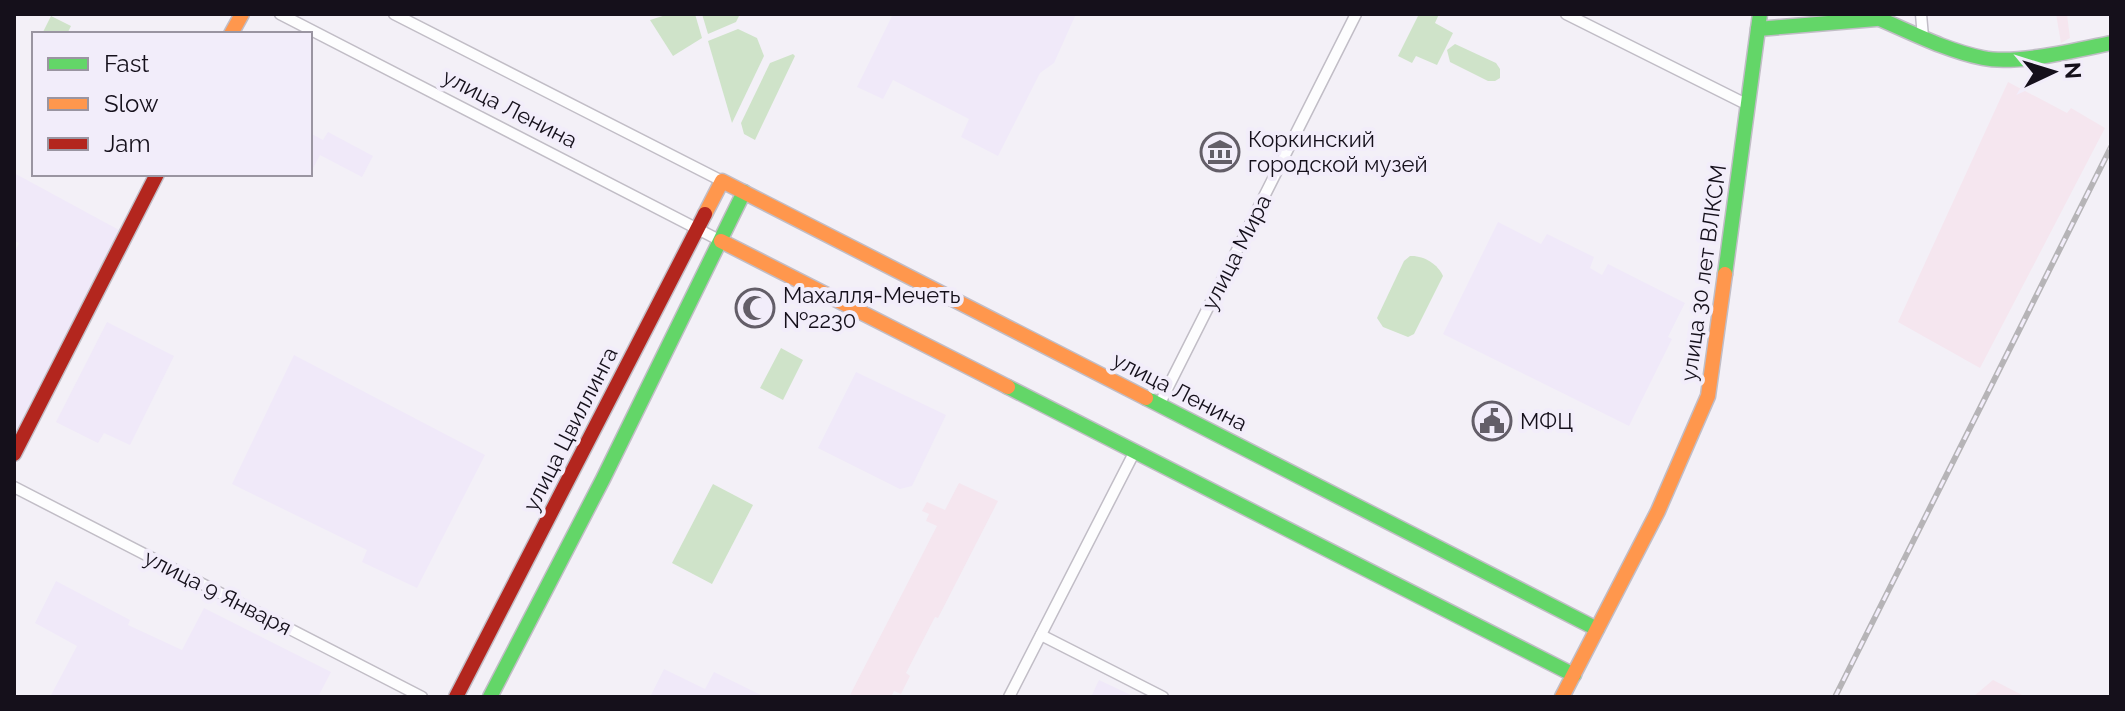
<svg xmlns="http://www.w3.org/2000/svg" width="2125" height="711" font-family="Raleway,sans-serif">
  <style>
    .built { fill: #f0e9f9 }
    .industrial { fill: #f5e6ef }
    .green { fill: #cfe3c9 }
    .lines { fill: none; stroke-linecap: round; stroke-linejoin: round }
    .street-casing { stroke: #c1bdc6; stroke-width: 13 }
    .fast-casing { stroke: #c1bdc6; stroke-width: 17 }
    .slow-casing { stroke: #c1bdc6; stroke-width: 17 }
    .jam-casing { stroke: #c1bdc6; stroke-width: 17 }
    .street { stroke: #fdfdfe; stroke-width: 10 }
    .fast { stroke: #63d668; stroke-width: 14 }
    .slow { stroke: #ff974d; stroke-width: 14 }
    .jam { stroke: #b3261e; stroke-width: 14 }
    .rail-casing { stroke: #b6b4b7; stroke-width: 6 }
    .rail { stroke: #f2edfa; stroke-width: 3; stroke-dasharray: 9; stroke-linecap: butt }
    .labels { text-anchor: middle; stroke-width: 8; stroke-linejoin: round; paint-order: stroke }
    .street-label { font-size: 22px; fill: #15101b; stroke: #f2edfa }
    .poi-label { font-size: 22px; fill: #15101b; stroke: #f2edfa; text-anchor: start }
  </style>
  <rect width="100%" height="100%" fill="#f3f0f7"/>
  <!-- built -->
  <g class="built">
    <polygon points="893,14 1076,14 1054,63 1040,73 998,156 961,137 969,119 893,80 883,99 857,87"/>
    <polygon points="328,132 373,156 362,177 320,155 310,174 310,133 323,140"/>
    <polygon points="14,173 119,230 14,435 14,254 19,243 14,241"/>
    <polygon points="1498,222 1541,244 1547,234 1594,257 1590,268 1602,275 1608,264 1685,303 1668,337 1672,339 1629,426 1443,334"/>
    <polygon points="107,322 174,356 130,445 104,433 98,443 56,422"/>
    <polygon points="294,355 485,455 417,588 362,562 367,550 232,484"/>
    <polygon points="856,372 946,415 912,486 900,489 818,448"/>
    <polygon points="56,581 130,620 128,625 182,650 204,608 331,672 318,697 50,697 77,646 35,623"/>
    <polygon points="664,669 705,689 714,672 765,697 650,697"/>
    <polygon points="1099,680 1135,697 1091,697"/>
  </g>
  <!-- industrial -->
  <g class="industrial">
    <polygon points="2056,14 2067,14 2070,38 2061,43"/>
    <polygon points="2008,82 2067,113 2071,108 2105,128 1980,368 1898,322"/>
    <polygon points="959,483 998,501 938,618 935,617 906,673 910,676 901,694 894,691 891,697 849,697 937,526 926,521 929,514 922,511 927,502 945,510"/>
    <polygon points="1993,680 2026,697 1973,697"/>
  </g>
  <!-- green -->
  <g class="green">
    <polygon points="669,14 695,14 702,38 673,56 650,20"/>
    <polygon points="702,14 740,14 736,22 708,34"/>
    <polygon points="1419,14 1439,14 1435,23 1453,33 1437,65 1416,56 1412,63 1398,56"/>
    <polygon points="51,16 71,26 67,34 42,34"/>
    <polygon points="738,29 757,38 764,56 732,123 708,41"/>
    <polygon points="1455,44 1496,63 1500,69 1500,78 1495,81 1488,81 1450,62 1447,50"/>
    <polygon points="793,54 795,56 755,140 744,134 741,123 770,63"/>
    <path d="M 1410,256 C 1423,255 1438,264 1443,276 L 1414,334 L 1408,337 L 1383,327 L 1377,318 L 1404,261 Z"/>
    <polygon points="781,348 803,360 783,400 760,388"/>
    <polygon points="713,484 753,505 712,584 672,563"/>
  </g>
  <g class="lines">
    <defs>
      <g id="street">
        <polyline points="280,14 721,241"/>
        <polyline points="394,14 722,181"/>
        <polyline points="1566,14 1748,105"/>
        <polyline points="1921,14 1923,37"/>
        <polyline points="1159,405 1356,14"/>
        <polyline points="14,487 422,697"/>
        <polyline points="1041,635 1163,697"/>
        <polyline points="1009,697 1135,451"/>
      </g>
      <g id="fast">
        <path d="M 1868,14 C 1905,29 1943,50 1983,58 C 2016,65 2077,50 2111,43"/>
        <polyline points="1758,29 1876,19"/>
        <polyline points="1725,274 1760,14"/>
        <polyline points="1008,387 1574,675"/>
        <polyline points="1146,398 1597,629"/>
        <polyline points="490,697 603,479 744,192"/>
      </g>
      <g id="slow">
        <polyline points="231,34 242,14"/>
        <polyline points="705,214 722,181 1146,398"/>
        <polyline points="721,241 1008,387"/>
        <polyline points="1562,697 1658,511 1708,396 1725,274"/>
      </g>
      <g id="jam">
        <polyline points="14,454 157,174"/>
        <polyline points="456,697 705,214"/>
      </g>
    </defs>
    <!-- street casing -->
    <use href="#street" class="street-casing"/>
    <!-- fast casing -->
    <use href="#fast" class="fast-casing"/>
    <!-- slow casing -->
    <use href="#slow" class="slow-casing"/>
    <!-- jam casing -->
    <use href="#jam" class="jam-casing"/>
    <!-- street -->
    <use href="#street" class="street"/>
    <!-- fast -->
    <use href="#fast" class="fast"/>
    <!-- slow -->
    <use href="#slow" class="slow"/>
    <!-- jam -->
    <use href="#jam" class="jam"/>
    <defs>
      <polyline id="rail" points="1835,697 2111,147"/>
    </defs>
    <!-- rail casing -->
    <use href="#rail" class="rail-casing"/>
    <!-- rail -->
    <use href="#rail" class="rail"/>
  </g>
  <!-- icons -->
  <defs>
    <symbol id="museum-ring" viewBox="-11 -11 22 22"><circle r="9.5" fill="#f2edfa" stroke="#635e68" stroke-width="1.5"/><path d="M0-6L6-3V-2H-6V-3ZM-5-1h2V3h-2ZM-1-1h2V3h-2ZM3-1h2V3H3ZM-6 4H6V6H-6Z" fill="#635e68"/></symbol>
    <symbol id="mosque-ring" viewBox="-11 -11 22 22"><circle r="9.5" fill="#f2edfa" stroke="#635e68" stroke-width="1.5"/><path d="M3.5-4.9A6 6 0 1 0 3.5 4.9A5 5 0 1 1 3.5-4.9Z" fill="#635e68"/></symbol>
    <symbol id="civic-ring" viewBox="-11 -11 22 22"><circle r="9.5" fill="#f2edfa" stroke="#635e68" stroke-width="1.5"/><path d="M-.6-6.5H3V-4.5H.6V-3L4-1V1h2V6H-6V1h2V-1L-.6-3ZM-1.2 2.5V6h2.4V2.5Z" fill="#635e68"/></symbol>
  </defs>
  <g fill-rule="evenodd">
    <use href="#museum-ring" x="1198" y="130" width="44" height="44"/>
    <use href="#mosque-ring" x="733" y="286" width="44" height="44"/>
    <use href="#civic-ring" x="1470" y="399" width="44" height="44"/>
  </g>
  <g class="labels">
    <!-- street labels -->
    <g class="street-label">
      <text transform="translate(510 108) rotate(27)" y="8">улица Ленина</text>
      <text transform="translate(1236 252) rotate(-63)" y="8">улица Мира</text>
      <text transform="translate(1703 273) rotate(-82)" y="8">улица 30 лет ВЛКСМ</text>
      <text transform="translate(1180 391) rotate(27)" y="8">улица Ленина</text>
      <text transform="translate(570 429) rotate(-63)" y="8">улица Цвиллинга</text>
      <text transform="translate(218 592) rotate(27)" y="8">улица 9 Января</text>
    </g>
    <!-- poi labels -->
    <g class="poi-label">
      <text x="1248" y="147">Коркинский<tspan x="1248" dy="25">городской музей</tspan></text>
      <text x="783" y="303">Махалля-Мечеть<tspan x="783" dy="25">№2230</tspan></text>
      <text x="1520" y="429">МФЦ</text>
    </g>
  </g>
  <!-- border -->
  <rect width="2125" height="711" fill="none" stroke="#15101b" stroke-width="32"/>
  <!-- legend -->
  <rect x="32" y="32" width="280" height="144" fill="#f2edfa" stroke="#9a95a1" stroke-width="2"/>
  <rect x="48" y="58" width="40" height="12" fill="#63d668" stroke="#9a95a1" stroke-width="2"/>
  <text x="104" y="72" font-size="24" fill="#15101b">Fast</text>
  <rect x="48" y="98" width="40" height="12" fill="#ff974d" stroke="#9a95a1" stroke-width="2"/>
  <text x="104" y="112" font-size="24" fill="#15101b">Slow</text>
  <rect x="48" y="138" width="40" height="12" fill="#b3261e" stroke="#9a95a1" stroke-width="2"/>
  <text x="104" y="152" font-size="24" fill="#15101b">Jam</text>
  <!-- north arrow -->
  <g transform="translate(2053 72) rotate(86)" stroke="#f2edfa" stroke-width="6" paint-order="stroke">
  <path d="M0-6L14 30L0 20L-14 30Z" fill="#15101b"/>
  <text y="-12" font-size="22" font-weight="bold" text-anchor="middle" fill="#15101b">N</text>
  </g>
</svg>
